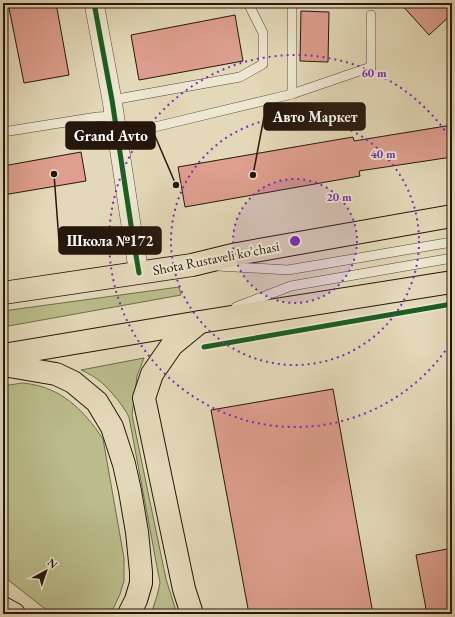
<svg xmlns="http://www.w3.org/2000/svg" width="455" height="617" font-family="'EB Garamond',serif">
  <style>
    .green { fill: #babc8a; stroke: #706a4c }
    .building { fill: #de9f8e; stroke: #26170d }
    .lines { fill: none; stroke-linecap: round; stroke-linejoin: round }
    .lane-casing { stroke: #554738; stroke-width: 10 }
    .street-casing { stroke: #554738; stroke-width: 20 }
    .primary-casing { stroke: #26170d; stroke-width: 24 }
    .highway-casing { stroke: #26170d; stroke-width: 24 }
    .lane { stroke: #ede6d0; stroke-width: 9 }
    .street { stroke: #ede6d0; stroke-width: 19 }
    .primary { stroke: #e3d8b7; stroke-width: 22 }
    .highway { stroke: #e3d8b7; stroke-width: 22 }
    .cycleway-casing { stroke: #ede6d0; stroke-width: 8 }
    .cycleway { stroke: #1b5e20; stroke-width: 5 }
    .ring { fill: none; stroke: #7b2cbf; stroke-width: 2; stroke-dasharray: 2 4 }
    .labels { text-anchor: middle; stroke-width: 4; stroke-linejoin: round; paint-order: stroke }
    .street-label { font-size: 14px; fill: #26170d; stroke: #ede6d0 }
    .centre { fill: #7b2cbf; stroke: #ede6d0; stroke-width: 2 }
    .ring-label { font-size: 12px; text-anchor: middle; font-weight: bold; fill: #7b2cbf; stroke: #ede6d0; stroke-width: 4; stroke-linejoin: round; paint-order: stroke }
    .leader { fill: none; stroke: #26170d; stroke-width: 1.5 }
    .callout-dot { fill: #26170d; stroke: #ede6d0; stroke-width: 1.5 }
    .callout { fill: #26170d; stroke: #26170d; stroke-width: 1.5 }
    .callout-label { font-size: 15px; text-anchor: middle; font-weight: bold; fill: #fff }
  </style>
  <rect width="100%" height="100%" fill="#e3d8b7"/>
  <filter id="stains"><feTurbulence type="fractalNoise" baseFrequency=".005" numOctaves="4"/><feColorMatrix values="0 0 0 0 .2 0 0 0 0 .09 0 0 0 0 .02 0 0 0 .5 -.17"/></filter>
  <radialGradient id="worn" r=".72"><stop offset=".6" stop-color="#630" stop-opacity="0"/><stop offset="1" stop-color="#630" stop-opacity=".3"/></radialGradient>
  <!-- green -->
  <g class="green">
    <polygon points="179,287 181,295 3,327 3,311"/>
    <path d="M 144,358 L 137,376 L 132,415 L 166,579 L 177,614 L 151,614 L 157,596 L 160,583 L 129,417 C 122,404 112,392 101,382 C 95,377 88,373 81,370 Z"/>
    <path d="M 22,383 C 60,386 83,409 103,439 L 124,558 L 124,581 L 120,594 L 114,607 L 108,614 L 53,614 L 40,605 L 3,576 L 3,386 Z"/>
  </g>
  <!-- building -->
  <g class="building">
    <polygon points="8,3 56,3 69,75 24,83"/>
    <polygon points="400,3 452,3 452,14 429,35"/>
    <polygon points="301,11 329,12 328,62 300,61"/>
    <polygon points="235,15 243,61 139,80 131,35"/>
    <polygon points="452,125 452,157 359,171 360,176 185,207 178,167 353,137 354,141"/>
    <polygon points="81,152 86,181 3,195 3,166"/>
    <polygon points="333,389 373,614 249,614 211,410"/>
    <polygon points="452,548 452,614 427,614 416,555"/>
  </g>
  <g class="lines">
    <defs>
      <g id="lane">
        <polyline points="292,3 292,94"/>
        <polyline points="112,100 240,77 263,64 263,33 248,3"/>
        <polyline points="3,132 97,117 115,116"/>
        <polyline points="117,136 292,94 371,67 371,15"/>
        <polyline points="218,266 288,270 452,242"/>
        <polyline points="236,307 291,286 452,258"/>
      </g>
      <polyline id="street" points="94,3 112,100 133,238 139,273"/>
      <g id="primary">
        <polyline points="3,293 192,265 237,254 452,216"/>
        <polyline points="3,355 200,322 452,282"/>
      </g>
      <g id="highway">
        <polyline points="3,365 56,374 73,382 97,402 112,427 124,464 130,491 137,532 141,572 141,583 136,600 129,614"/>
        <polyline points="3,608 14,614"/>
        <polyline points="192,614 184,589 144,398 152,374 172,345 200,322"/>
      </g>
    </defs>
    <!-- lane casing -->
    <use href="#lane" class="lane-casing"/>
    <!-- street casing -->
    <use href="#street" class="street-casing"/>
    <!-- primary casing -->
    <use href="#primary" class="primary-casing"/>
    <!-- highway casing -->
    <use href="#highway" class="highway-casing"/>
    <!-- lane -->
    <use href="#lane" class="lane"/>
    <!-- street -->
    <use href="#street" class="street"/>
    <!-- primary -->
    <use href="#primary" class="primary"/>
    <!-- highway -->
    <use href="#highway" class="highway"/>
    <defs>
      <g id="cycleway">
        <polyline points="94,3 112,100 133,238 139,273"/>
        <polyline points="204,347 452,304"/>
      </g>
    </defs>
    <!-- cycleway casing -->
    <use href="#cycleway" class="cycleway-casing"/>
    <!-- cycleway -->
    <use href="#cycleway" class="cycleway"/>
  </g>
  <!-- distance rings -->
  <circle cx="295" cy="241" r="62" fill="#7b2cbf" fill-opacity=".12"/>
  <g class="ring">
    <circle cx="295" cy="241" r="62"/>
    <circle cx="295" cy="241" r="124"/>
    <path d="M452 341A186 186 0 1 1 452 141"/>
  </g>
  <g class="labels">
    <!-- street labels -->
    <g class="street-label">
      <text transform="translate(216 258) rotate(-11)" y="5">Shota Rustaveli ko'chasi</text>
    </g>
  </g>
  <circle cx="295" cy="241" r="6" class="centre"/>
  <g class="ring-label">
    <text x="374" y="77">60 m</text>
    <text x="383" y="158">40 m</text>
    <text x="339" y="201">20 m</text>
  </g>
  <!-- callouts -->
  <path class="leader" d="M253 175L264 117M176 185L155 136M54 174L59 241"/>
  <g class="callout-dot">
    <circle cx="253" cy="175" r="4"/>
    <circle cx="176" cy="185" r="4"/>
    <circle cx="54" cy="174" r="4"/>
  </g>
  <g class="callout">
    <rect x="264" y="103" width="101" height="27" rx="4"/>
    <rect x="66" y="122" width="89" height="27" rx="4"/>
    <rect x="59" y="227" width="102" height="27" rx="4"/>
  </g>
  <g class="callout-label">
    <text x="315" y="122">Авто Маркет</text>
    <text x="111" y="141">Grand Avto</text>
    <text x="110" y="246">Школа №172</text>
  </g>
  <!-- margin -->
  <rect width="455" height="617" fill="none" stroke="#e3d8b7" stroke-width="16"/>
  <rect x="4" y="4" width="447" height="609" fill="none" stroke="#26170d" stroke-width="2"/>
  <rect x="8" y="8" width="439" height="601" fill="none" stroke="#26170d"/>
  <!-- north arrow -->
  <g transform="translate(46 571) rotate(40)" stroke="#ede6d0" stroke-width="3" paint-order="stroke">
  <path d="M0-3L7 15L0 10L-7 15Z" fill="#26170d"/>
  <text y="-6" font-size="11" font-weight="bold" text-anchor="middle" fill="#26170d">N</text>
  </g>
  <rect width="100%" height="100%" filter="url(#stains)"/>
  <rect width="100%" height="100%" fill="url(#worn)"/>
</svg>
